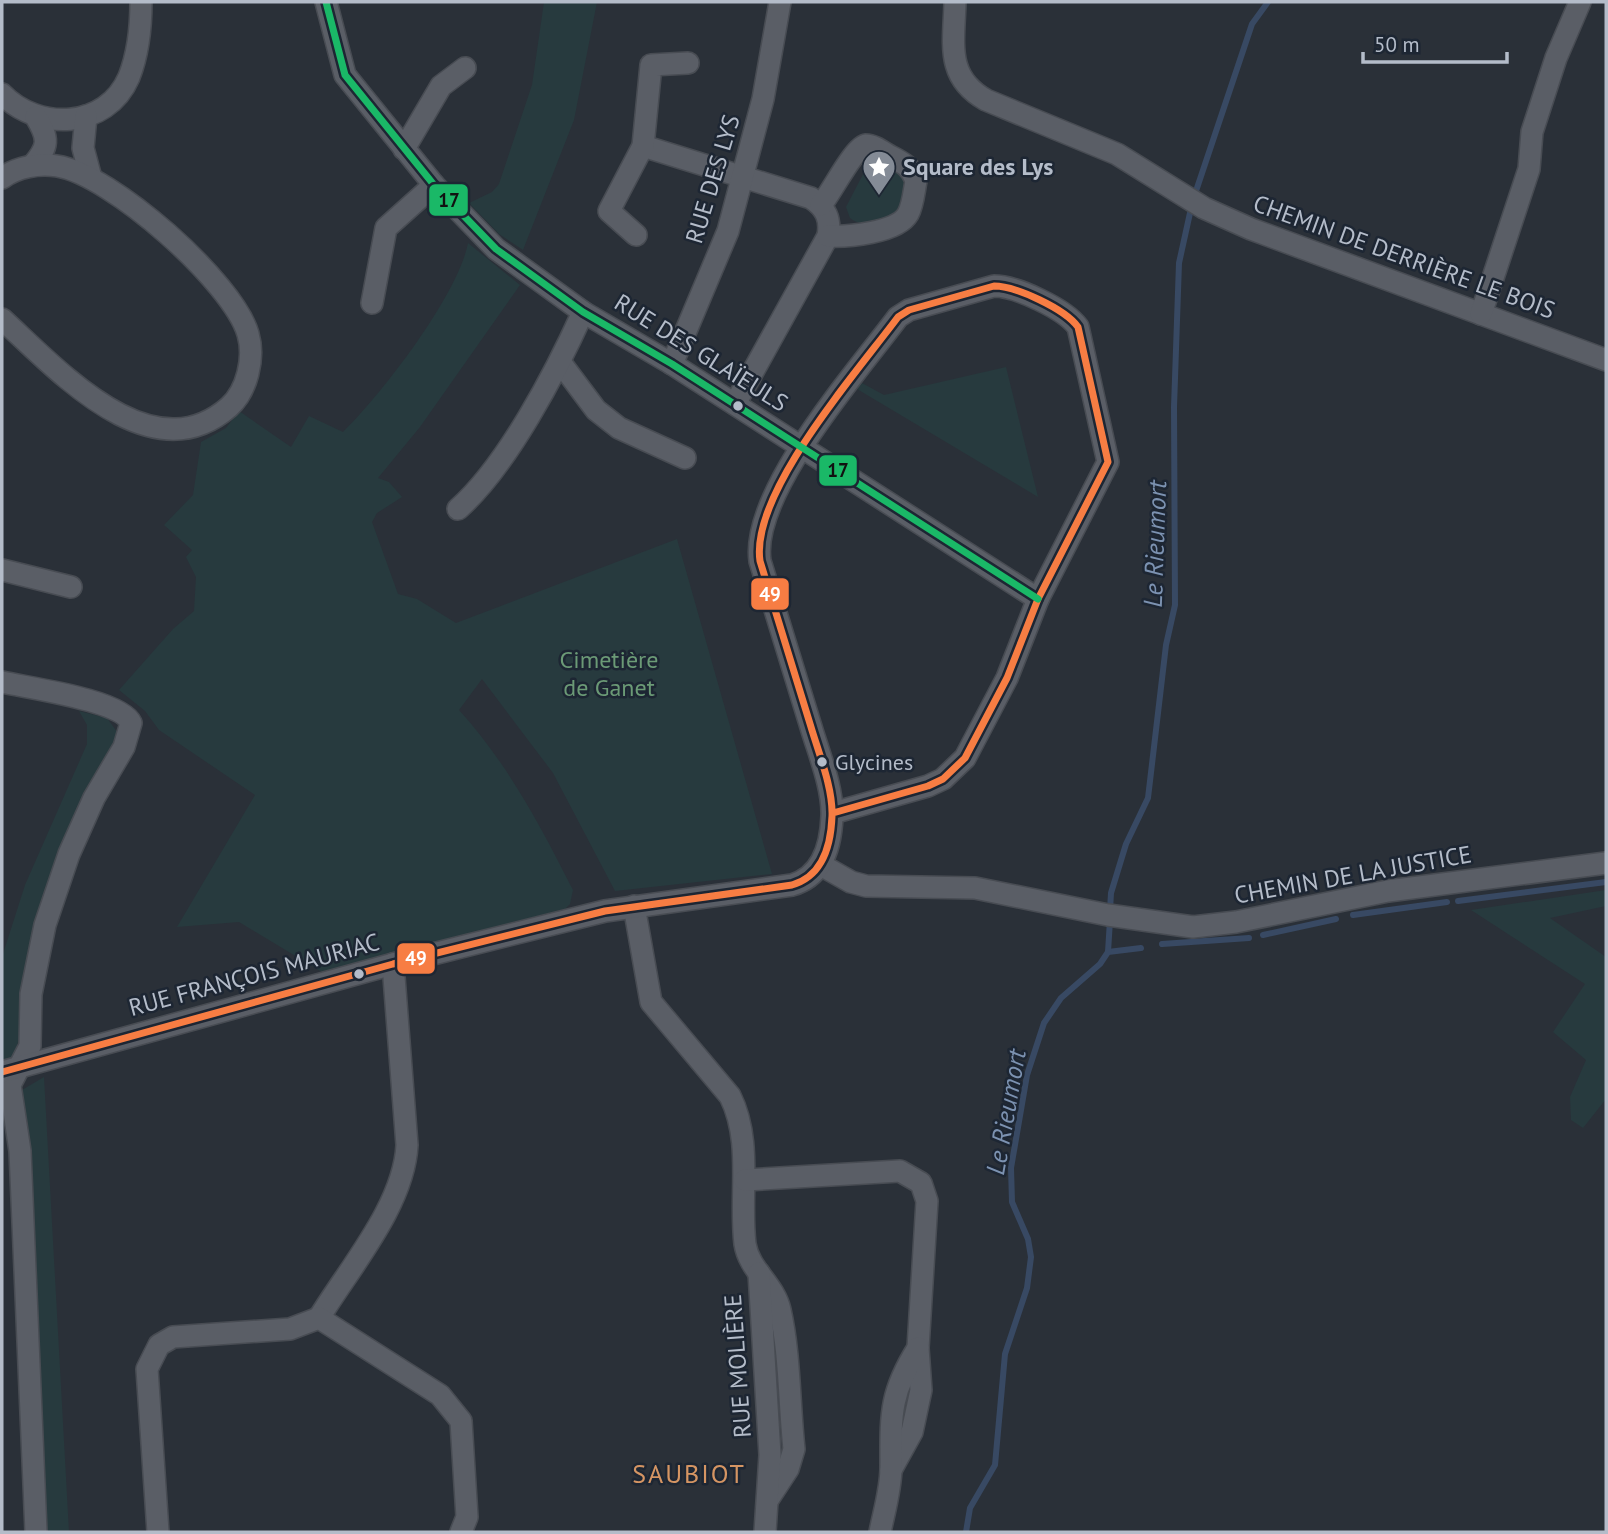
<svg xmlns="http://www.w3.org/2000/svg" width="1608" height="1534" font-family="'PT Sans',sans-serif">
  <style>
    .green { fill: #273a3e }
    .lines { fill: none; stroke-linecap: round; stroke-linejoin: round }
    .stream { stroke: #384963; stroke-width: 6 }
    .street-casing { stroke: #484c53; stroke-width: 24 }
    .street { stroke: #5a5e66; stroke-width: 21 }
    .bus-1-casing { stroke: #1d2633; stroke-width: 12 }
    .bus-2-casing { stroke: #1d2633; stroke-width: 12 }
    .bus-1 { stroke: #f77d43; stroke-width: 7 }
    .bus-2 { stroke: #1ab867; stroke-width: 7 }
    .bus-dot { fill: #b4bcc9; stroke: #1d2633; stroke-width: 2.5 }
    .labels { text-anchor: middle; stroke-width: 5; stroke-linejoin: round; paint-order: stroke }
    .bus-label { font-size: 22px; fill: #b4bcc9; stroke: #1d2633; text-anchor: start }
    .poi-label { font-size: 24px; font-weight: bold; fill: #b4bcc9; stroke: #1d2633; text-anchor: start }
    .street-label { font-size: 24px; fill: #b4bcc9; stroke: #1d2633 }
    .park-label { font-size: 24px; fill: #6b9a76; stroke: #1d2633 }
    .water-label { font-size: 26px; font-style: italic; fill: #7c92b1; stroke: #1d2633 }
    .neighbourhood-label { font-size: 26px; letter-spacing: 2px; fill: #d59563; stroke: #1d2633 }
    .line-badge { stroke: #1d2633; stroke-width: 2.5 }
    .badge-label { font-size: 19px; text-anchor: middle; font-weight: bold; fill: #fff }
    .pale-badge-label { font-size: 19px; text-anchor: middle; font-weight: bold; fill: #111 }
  </style>
  <rect width="100%" height="100%" fill="#2a3038"/>
  <!-- green -->
  <g class="green">
    <polygon points="544,2 597,2 574,120 523,250 499,234 469,203 492,192 499,184 532,85"/>
    <path d="M 872,157 L 908,174 L 903,209 C 890,218 865,231 850,218 L 846,207 Z"/>
    <path d="M 468,243 L 520,285 L 420,427 L 378,478 L 389,482 L 402,497 L 377,513 L 372,522 L 398,594 L 417,599 L 456,623 L 677,539 L 772,874 L 615,891 L 553,773 L 482,679 L 459,710 C 508,764 540,825 573,890 L 570,904 L 565,909 L 322,972 L 239,922 L 177,927 L 255,795 L 159,730 L 145,711 L 119,690 L 173,629 L 194,611 L 196,577 L 186,557 L 192,550 L 164,525 L 193,495 L 201,442 L 226,428 L 239,411 L 291,447 L 309,416 L 343,432 C 382,394 458,295 468,243 Z"/>
    <polygon points="1006,367 1038,497 857,389 862,383 884,395"/>
    <polygon points="79,711 107,718 120,736 90,789 17,1046 13,1056 2,1064 2,957 25,885 87,744 87,725"/>
    <polygon points="1606,890 1606,906 1550,918 1606,957 1606,1099 1583,1128 1571,1120 1570,1097 1586,1060 1553,1032 1585,984 1471,910"/>
    <polygon points="44,1077 69,1532 43,1532 21,1098 22,1090"/>
  </g>
  <g class="lines">
    <!-- stream -->
    <g class="stream">
      <polyline points="1196,191 1252,24 1268,2"/>
      <polyline points="1458,901 1606,882"/>
      <polyline points="1110,910 1111,893 1126,844 1148,798 1166,645 1175,605 1174,407 1179,263 1190,213"/>
      <polyline points="1353,915 1447,902"/>
      <polyline points="1263,935 1336,919"/>
      <polyline points="1162,944 1249,938"/>
      <polyline points="1108,952 1141,948"/>
      <polyline points="966,1532 970,1508 995,1465 1005,1354 1027,1288 1031,1257 1028,1239 1012,1202 1011,1168 1027,1075 1044,1023 1061,998 1100,964 1108,952 1110,920"/>
    </g>
    <defs>
      <g id="street">
        <polyline points="326,2 345,75 434,185 496,249 583,312 672,364 1038,599"/>
        <path d="M 955,2 C 954,43 945,77 986,100 L 1117,154 L 1204,208 L 1251,229 L 1606,360"/>
        <path d="M 2,94 C 38,131 106,130 129,77 C 138,54 141,26 141,2"/>
        <polyline points="86,116 83,148 91,178"/>
        <path d="M 643,146 L 811,198 C 826,208 831,219 828,236 L 735,404"/>
        <polyline points="404,149 441,86 465,68"/>
        <path d="M 33,165 C 49,146 49,139 36,117"/>
        <path d="M 2,178 C 17,167 39,163 57,166 C 111,174 233,282 248,334 C 255,358 247,391 229,407 C 151,475 57,369 2,319"/>
        <path d="M 821,205 C 831,193 855,146 866,145 C 874,145 883,152 890,156 C 904,163 911,167 916,181 C 914,191 913,205 908,214 C 897,233 847,237 828,236"/>
        <polyline points="636,235 609,211 643,146 651,65 688,63"/>
        <polyline points="372,303 386,228 434,185"/>
        <polyline points="1481,314 1529,169 1532,132 1556,58 1580,2"/>
        <polyline points="560,362 596,410 619,428 685,458"/>
        <polyline points="672,364 728,231 763,99 780,2"/>
        <path d="M 458,509 C 507,466 556,372 583,312"/>
        <polyline points="2,570 71,587"/>
        <path d="M 2,682 C 28,688 121,700 131,723 L 124,747 L 94,798 L 69,854 L 45,925 L 31,994 L 30,1046 L 10,1085 L 20,1151 L 36,1532"/>
        <polyline points="821,865 851,882 866,886 975,888 1108,915 1193,927 1236,922 1388,891 1606,863"/>
        <path d="M 634,906 L 651,1002 L 730,1096 C 753,1142 739,1195 745,1244 C 749,1270 774,1284 780,1310 C 790,1354 789,1403 794,1449 L 788,1469 L 769,1498"/>
        <path d="M 2,1072 L 393,964 L 605,911 L 792,885 C 823,876 831,845 832,816 C 833,788 819,754 811,727 C 794,672 777,617 760,561 C 750,493 857,372 898,317 L 909,310 L 994,286 C 1016,286 1065,309 1078,327 L 1108,462 L 1038,599 L 1007,678 L 965,758 L 943,779 L 928,786 L 833,813"/>
        <polyline points="745,1180 900,1171 921,1183 927,1201 918,1348 921,1390 912,1432 891,1470"/>
        <polyline points="759,1273 770,1455 765,1532"/>
        <path d="M 319,1318 C 350,1267 404,1205 407,1145 L 393,964"/>
        <polyline points="158,1532 147,1369 159,1345 173,1337 290,1329 319,1318 440,1395 461,1421 467,1517 461,1532"/>
        <path d="M 880,1532 C 884,1512 891,1489 891,1467 C 891,1416 889,1394 918,1348"/>
      </g>
    </defs>
    <!-- street casing -->
    <use href="#street" class="street-casing"/>
    <!-- street -->
    <use href="#street" class="street"/>
    <defs>
      <path id="bus-1" d="M 2,1072 L 393,964 L 605,911 L 792,885 C 823,876 831,845 832,816 C 833,788 819,754 811,727 C 794,672 777,617 760,561 C 750,493 857,372 898,317 L 909,310 L 994,286 C 1016,286 1065,309 1078,327 L 1108,462 L 1038,599 L 1007,678 L 965,758 L 943,779 L 928,786 L 833,813"/>
      <polyline id="bus-2" points="326,2 345,75 434,185 496,249 583,312 672,364 1038,599"/>
    </defs>
    <!-- bus-1 casing -->
    <use href="#bus-1" class="bus-1-casing"/>
    <!-- bus-2 casing -->
    <use href="#bus-2" class="bus-2-casing"/>
    <!-- bus-1 -->
    <use href="#bus-1" class="bus-1"/>
    <!-- bus-2 -->
    <use href="#bus-2" class="bus-2"/>
  </g>
  <!-- icons -->
  <defs>
    <symbol id="sight-pin" viewBox="-11 -11 22 30"><path d="M0 17L-7.5 6A9.5 9.5 0 1 1 7.5 6Z" fill="#848b96" stroke="#1d2633"/><path d="M0-6L1.8-2.2L6-1.7L2.9 1.2L3.7 5.4L0 3.3L-3.7 5.4L-2.9 1.2L-6-1.7L-1.8-2.2Z" fill="#fff"/></symbol>
  </defs>
  <g fill-rule="evenodd">
    <use href="#sight-pin" x="860" y="148" width="38" height="52"/>
  </g>
  <!-- markers -->
  <g class="bus-dot">
    <circle cx="738" cy="406" r="6"/>
    <circle cx="822" cy="762" r="6"/>
    <circle cx="359" cy="974" r="6"/>
  </g>
  <g class="labels">
    <!-- bus labels -->
    <g class="bus-label">
      <text x="835" y="770">Glycines</text>
    </g>
    <!-- poi labels -->
    <g class="poi-label">
      <text x="903" y="175">Square des Lys</text>
    </g>
    <!-- street labels -->
    <g class="street-label">
      <text transform="translate(713 179) rotate(-73)" y="8">RUE DES LYS</text>
      <text transform="translate(1404 257) rotate(20)" y="8">CHEMIN DE DERRIÈRE LE BOIS</text>
      <text transform="translate(701 353) rotate(32)" y="8">RUE DES GLAÏEULS</text>
      <text transform="translate(1353 875) rotate(-10)" y="8">CHEMIN DE LA JUSTICE</text>
      <text transform="translate(254 975) rotate(-15)" y="8">RUE FRANÇOIS MAURIAC</text>
      <text transform="translate(738 1366) rotate(-94)" y="8">RUE MOLIÈRE</text>
    </g>
    <!-- park labels -->
    <g class="park-label">
      <text x="609" y="668">Cimetière<tspan x="609" dy="28">de Ganet</tspan></text>
    </g>
    <!-- water labels -->
    <g class="water-label">
      <text transform="translate(1155 544) rotate(-88)" y="9">Le Rieumort</text>
      <text transform="translate(1006 1112) rotate(-80)" y="9">Le Rieumort</text>
    </g>
    <!-- neighbourhood labels -->
    <g class="neighbourhood-label">
      <text x="689" y="1483">SAUBIOT</text>
    </g>
  </g>
  <g class="line-badge">
    <rect x="428" y="183" width="41" height="34" rx="7" fill="#1ab867"/>
    <rect x="818" y="454" width="40" height="33" rx="7" fill="#1ab867"/>
    <rect x="750" y="577" width="40" height="34" rx="7" fill="#f77d43"/>
    <rect x="396" y="942" width="40" height="33" rx="7" fill="#f77d43"/>
  </g>
  <g class="badge-label">
    <text x="770" y="601">49</text>
    <text x="416" y="965">49</text>
  </g>
  <g class="pale-badge-label">
    <text x="449" y="207">17</text>
    <text x="838" y="477">17</text>
  </g>
  <!-- border -->
  <rect width="1608" height="1534" fill="none" stroke="#b4bcc9" stroke-width="7"/>
  <!-- scale -->
  <path d="M1363 52v10h144v-10" fill="none" stroke="#b4bcc9" stroke-width="3.5"/>
  <text x="1374" y="52" font-size="21" fill="#b4bcc9" stroke="#1d2633" stroke-width="5" paint-order="stroke">50 m</text>
</svg>
